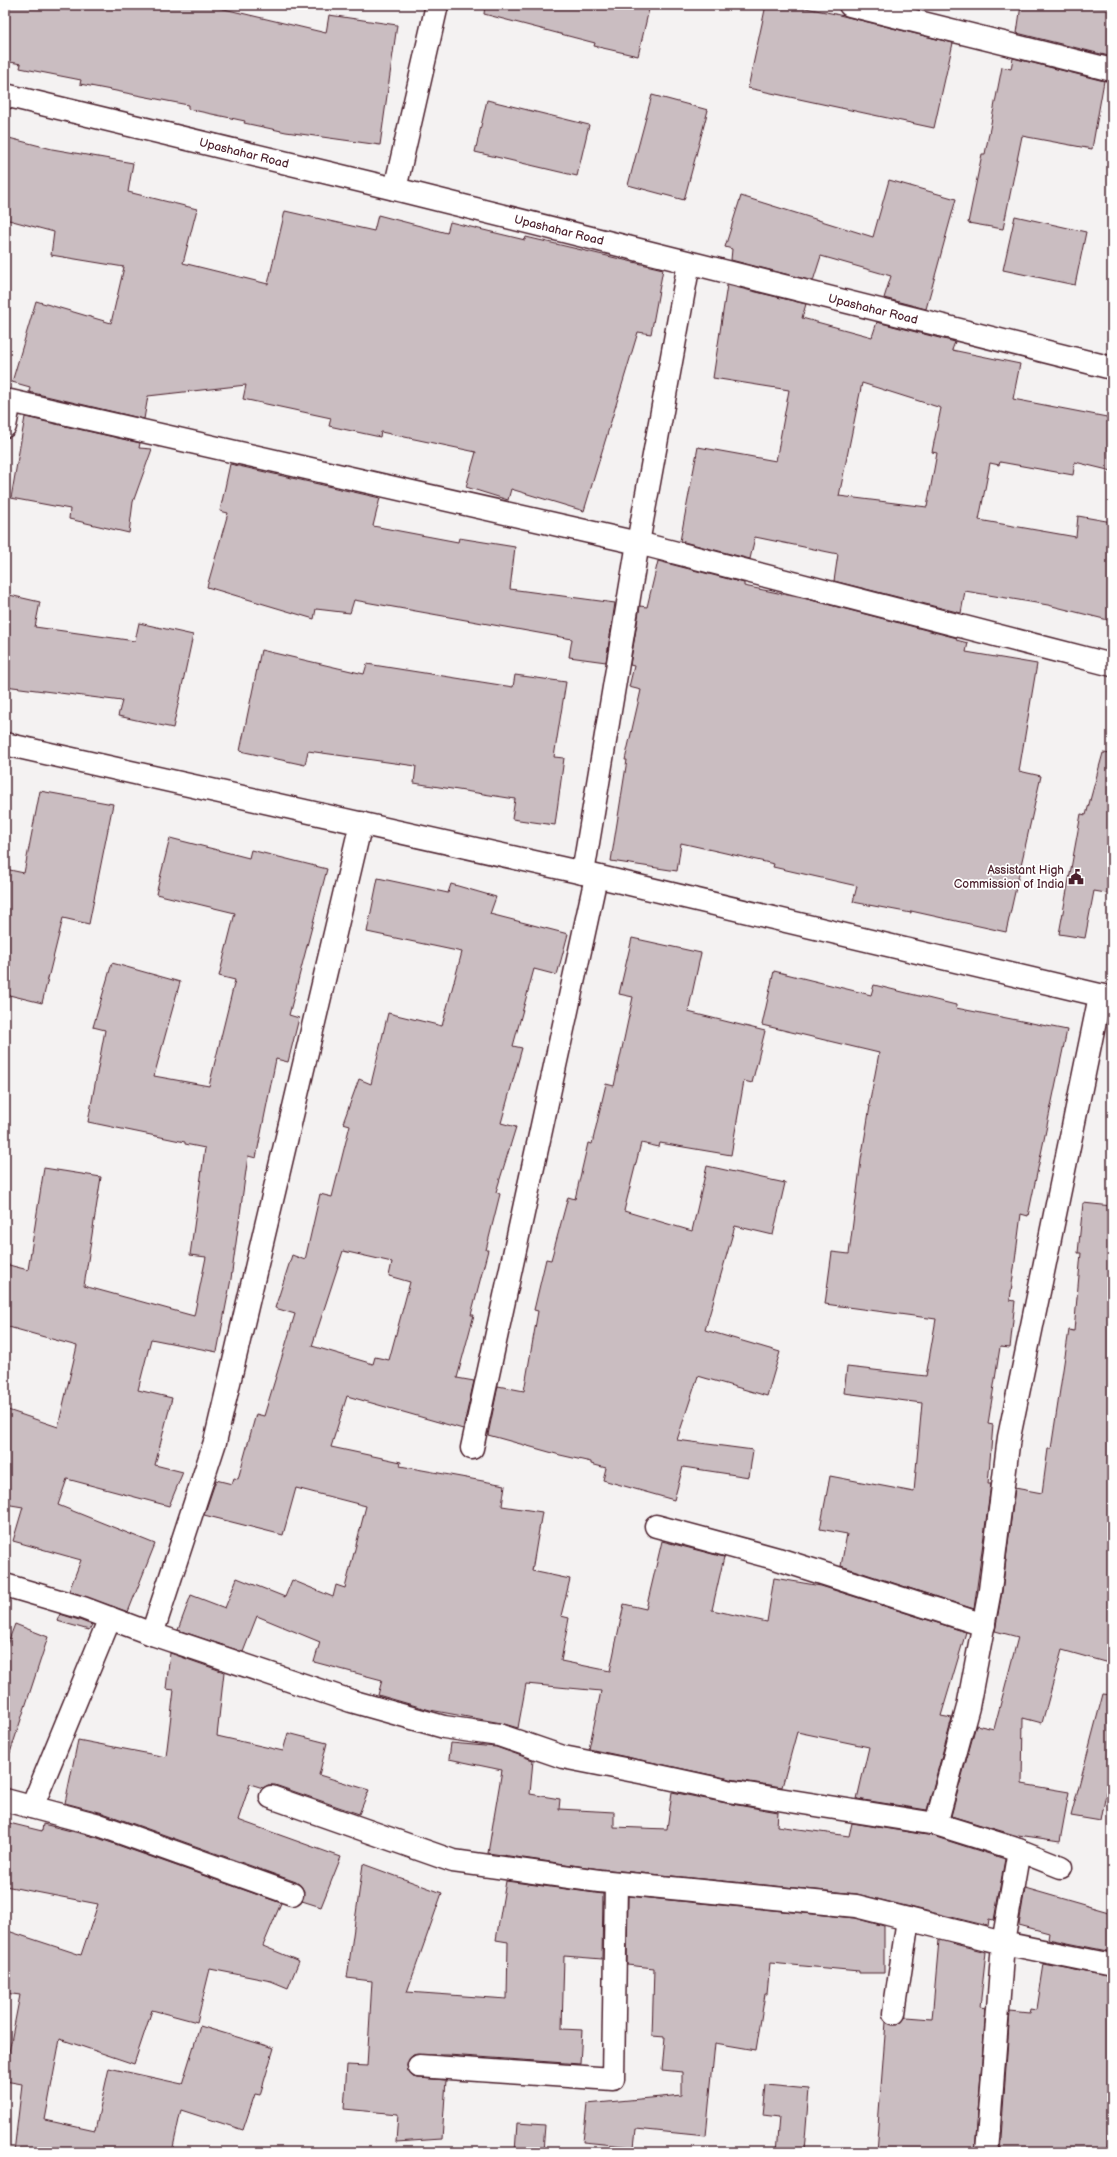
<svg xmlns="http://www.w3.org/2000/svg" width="1117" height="2157" font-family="'Balsamiq Sans',sans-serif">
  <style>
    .building { fill: #cabdc1; stroke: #4a1f2b; fill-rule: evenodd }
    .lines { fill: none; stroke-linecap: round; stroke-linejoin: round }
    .minor-casing { stroke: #4a1f2b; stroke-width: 25 }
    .tertiary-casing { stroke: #4a1f2b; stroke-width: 25 }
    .minor { stroke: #fff; stroke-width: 22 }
    .tertiary { stroke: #fff; stroke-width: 22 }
    .labels { text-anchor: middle; stroke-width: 3.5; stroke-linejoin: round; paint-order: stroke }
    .street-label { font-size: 12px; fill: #4a1f2b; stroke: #fff }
    .poi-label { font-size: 12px; fill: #4a1f2b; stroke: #fff; text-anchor: end }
  </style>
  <rect width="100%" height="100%" fill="#f4f2f2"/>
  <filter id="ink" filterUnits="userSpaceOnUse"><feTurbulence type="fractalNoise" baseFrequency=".025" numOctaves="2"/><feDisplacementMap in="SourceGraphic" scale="8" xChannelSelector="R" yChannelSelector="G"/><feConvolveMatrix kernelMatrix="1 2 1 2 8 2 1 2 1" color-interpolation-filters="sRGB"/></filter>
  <g filter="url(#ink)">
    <!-- building -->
    <g class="building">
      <polygon points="5,5 207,5 326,33 329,15 397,25 380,145 286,132 244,123 245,121 188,109 188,105 80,84 81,80 20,68 21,64 5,61"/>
      <polygon points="485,5 650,5 638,56 594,46 595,43 484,14"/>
      <polygon points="766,5 790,5 831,13 953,43 934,128 748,88"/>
      <polygon points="1021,5 1112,5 1112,38 1109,56 1017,33"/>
      <polygon points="1013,58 1104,81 1092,149 1022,136 1003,229 968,223 982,154 985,154 1002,67 1011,69"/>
      <polygon points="652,95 708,110 684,200 628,185"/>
      <polygon points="487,100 589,125 577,176 475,152"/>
      <polygon points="5,137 52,149 133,163 128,192 197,209 183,263 268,284 285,211 374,231 378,215 447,233 450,222 525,240 526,237 663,269 651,334 638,332 584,511 511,489 508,500 466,487 476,452 381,432 380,437 329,426 331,418 243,399 246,385 148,396 144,419 29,392 30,387 12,382 36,301 111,323 124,267 51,255 54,232 5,219"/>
      <polygon points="889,180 956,199 926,309 884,298 891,276 821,256 813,281 731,260 732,249 725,247 741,196 873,237"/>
      <polygon points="1015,216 1086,232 1075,285 1003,270"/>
      <path d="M 727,285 L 806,304 L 802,318 L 872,337 L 877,322 L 955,342 L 952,350 L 1020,364 L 1013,399 L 1112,418 L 1112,471 L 1075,462 L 1073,475 L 1000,462 L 999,465 L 990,463 L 979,520 L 1076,537 L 1078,516 L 1112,522 L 1112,621 L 1048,605 L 965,591 L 961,613 L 834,581 L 838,554 L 755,537 L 750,559 L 680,541 L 698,447 L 776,461 L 789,390 L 713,378 ZM 862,383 L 941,408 L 932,452 L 937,453 L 927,507 L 839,496 Z"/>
      <polygon points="25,417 140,443 139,448 152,449 133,502 129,533 69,519 70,509 11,498"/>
      <polygon points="230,464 380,498 373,526 458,542 459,538 515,547 510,589 615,603 606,662 569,657 572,639 354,600 350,613 316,609 314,619 207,587 228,513 220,511"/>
      <polygon points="658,561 744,583 744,586 807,599 957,638 956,640 968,643 966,652 1037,664 1019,771 1041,776 1006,932 911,911 911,913 853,902 857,886 773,867 774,864 681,843 677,871 611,861 627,760 625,760 641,690 629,687 634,666 630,665 640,606 647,607"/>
      <polygon points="5,594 40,602 35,627 135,641 139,623 193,635 173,728 118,716 122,701 5,686"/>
      <polygon points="261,650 364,674 367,664 513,687 515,675 566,682 554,757 564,758 555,825 512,819 515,799 414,783 416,766 308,751 305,765 240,751"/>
      <polygon points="1103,753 1112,754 1112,894 1094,891 1085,938 1059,934 1081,814 1086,815"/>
      <polygon points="40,791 113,804 89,924 63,918 42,1003 5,994 5,869 24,873"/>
      <polygon points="170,838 249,858 251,850 327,869 289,1015 299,1018 288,1062 276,1059 256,1158 248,1156 231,1279 217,1352 151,1339 138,1390 172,1398 155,1465 183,1472 169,1506 67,1479 58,1505 155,1544 128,1612 69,1591 81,1560 13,1541 23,1507 5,1504 5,1409 58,1427 77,1346 5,1326 5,1264 28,1270 44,1168 101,1177 84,1286 194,1316 206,1257 190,1255 205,1148 185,1144 185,1142 88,1122 105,1030 93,1027 112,963 180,982 154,1076 209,1086 235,980 219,976 235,913 156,894"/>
      <path d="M 378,878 L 448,893 L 451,884 L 496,897 L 490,914 L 568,934 L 557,975 L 534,969 L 513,1046 L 522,1048 L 501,1123 L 516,1127 L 496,1192 L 500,1194 L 486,1250 L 488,1250 L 471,1315 L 474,1315 L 457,1378 L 474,1381 L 463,1429 L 347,1396 L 331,1447 L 401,1462 L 400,1466 L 505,1485 L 502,1506 L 542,1512 L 532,1571 L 570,1579 L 561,1616 L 569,1618 L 561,1661 L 610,1671 L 624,1604 L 646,1609 L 662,1541 L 724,1557 L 712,1610 L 767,1622 L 774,1578 L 821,1586 L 966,1632 L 941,1716 L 952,1718 L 927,1810 L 857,1799 L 869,1747 L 797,1732 L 782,1787 L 730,1779 L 589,1749 L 601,1691 L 526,1684 L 518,1728 L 501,1723 L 430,1710 L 378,1695 L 382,1680 L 314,1662 L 320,1642 L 257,1616 L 243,1652 L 178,1630 L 191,1595 L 225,1608 L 237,1578 L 285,1597 L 292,1580 L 333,1597 L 336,1585 L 345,1588 L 366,1506 L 296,1488 L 283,1535 L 204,1515 L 216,1480 L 232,1484 L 234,1478 L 238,1479 L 256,1414 L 264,1416 L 295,1314 L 275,1308 L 292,1255 L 305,1260 L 320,1194 L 332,1197 L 350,1125 L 343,1123 L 359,1079 L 371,1084 L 388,1013 L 442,1026 L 462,952 L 367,932 ZM 343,1251 L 392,1262 L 389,1276 L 410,1282 L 389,1360 L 375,1357 L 373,1364 L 312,1346 Z"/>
      <polygon points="632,938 701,953 688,1012 765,1031 752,1083 744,1081 731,1155 660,1143 659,1147 641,1143 624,1211 692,1231 707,1166 785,1183 773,1235 735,1226 705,1330 780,1352 767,1396 698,1376 677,1440 753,1450 749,1477 683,1467 674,1500 603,1480 606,1468 591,1464 591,1462 560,1455 488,1435 498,1386 524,1391 538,1311 534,1310 546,1259 551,1260 568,1197 575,1199 588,1143 592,1144 606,1084 614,1086 633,997 619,994"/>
      <polygon points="774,971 871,995 874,985 956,1005 956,1008 1067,1030 1028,1216 1021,1214 1010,1300 1015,1301 1010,1348 1000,1347 988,1424 993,1425 988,1484 991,1484 974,1609 841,1566 847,1534 820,1529 830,1476 914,1492 922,1403 844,1393 847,1367 926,1376 936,1319 825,1304 832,1252 849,1254 861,1160 870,1106 869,1106 879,1053 762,1025"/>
      <polygon points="1083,1203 1112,1206 1112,1664 1062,1650 1042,1723 1023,1718 1022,1784 1069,1792 1060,1841 1018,1835 1018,1836 951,1816 976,1725 994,1729 1018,1637 995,1631 1002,1592 1015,1488 1042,1493 1048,1449 1051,1449 1069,1330 1074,1331 1081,1253 1078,1253"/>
      <polygon points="60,1614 79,1620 92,1625 89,1630 57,1621"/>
      <polygon points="15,1624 48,1637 10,1753 5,1752 5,1650"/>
      <polygon points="170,1653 224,1672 217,1736 283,1751 288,1733 327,1743 319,1775 369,1790 359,1814 275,1785 268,1785 263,1788 250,1784 238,1820 341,1857 321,1907 302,1901 304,1891 301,1886 296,1882 103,1813 65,1803 78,1740 166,1757 174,1690 166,1689"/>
      <polygon points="1103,1694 1112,1695 1112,1760 1101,1821 1071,1816"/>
      <polygon points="451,1743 496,1747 533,1760 530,1794 560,1799 559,1809 614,1812 614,1827 667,1829 672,1792 726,1803 778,1812 777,1826 849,1836 852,1823 933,1836 1005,1859 994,1920 989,1919 988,1926 857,1894 600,1869 488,1853 502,1770 449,1759"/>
      <polygon points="5,1822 42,1831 43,1824 95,1837 281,1903 263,1946 299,1961 288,1988 271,1981 210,1969 197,2022 152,2010 134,2064 60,2039 45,2120 95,2131 109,2068 182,2084 200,2026 274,2048 260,2095 255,2094 243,2130 181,2110 172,2152 14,2152 22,2084 5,2081 5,2073 20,1995 5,1993 5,1930 81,1955 98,1904 5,1886"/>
      <polygon points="363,1864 442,1893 407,1992 507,1999 508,1942 496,1940 506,1881 603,1894 602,1959 564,1956 562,2029 582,2030 580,2064 448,2055 413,2055 407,2065 408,2071 412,2076 418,2078 446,2080 442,2139 396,2142 398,2114 344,2109 347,2065 367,2066 372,1981 347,1978"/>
      <polygon points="1025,1888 1112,1913 1112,1952 1048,1939 1049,1933 1019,1925"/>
      <polygon points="628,1896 854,1918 884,1926 884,1973 859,1973 859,1971 770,1963 767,1994 765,1994 756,2050 715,2043 706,2136 636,2129 634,2147 583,2142 587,2104 682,2095 682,2072 662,2070 665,2037 652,2036 654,1968 627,1965"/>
      <polygon points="939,1940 986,1952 980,2007 986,2008 975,2152 876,2152 886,2022 892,2025 898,2025 906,2017 932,2019"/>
      <polygon points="1044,1964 1112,1977 1112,2102 1107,2152 1000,2152 1010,2011 1030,2013 1031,2008 1037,2009"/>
      <polygon points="766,2085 809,2089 804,2152 776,2152 779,2117 763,2115"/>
      <polygon points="517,2123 545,2125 543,2152 515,2152"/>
    </g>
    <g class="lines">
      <defs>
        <g id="minor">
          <polyline points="850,5 1112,70"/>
          <polyline points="5,95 395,189 1112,368"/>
          <polyline points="395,189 437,5"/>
          <polyline points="5,426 10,401 638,543 1112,665"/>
          <polyline points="583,873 638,543 689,263"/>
          <polyline points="472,1448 596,877"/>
          <polyline points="656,1526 778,1559 984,1625"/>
          <polyline points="5,1585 83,1608 152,1634 351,1701 444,1727 499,1735 563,1757 650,1774 728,1791 936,1824 1013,1848 1061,1867"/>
          <polyline points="152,1634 215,1442 361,823"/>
          <polyline points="271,1797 453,1861 599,1881 856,1906 1003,1943 987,2152"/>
          <polyline points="5,1800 99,1825 292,1894"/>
          <polyline points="32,1807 110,1618"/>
          <polyline points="936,1824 968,1707 990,1590 1009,1437 1100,996"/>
          <polyline points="1019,1850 1003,1943 1112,1965"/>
          <polyline points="894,2013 908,1919"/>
          <polyline points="419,2066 613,2079 616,1883"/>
        </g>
        <polyline id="tertiary" points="5,744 583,873 1112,998"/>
      </defs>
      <!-- minor casing -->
      <use href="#minor" class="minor-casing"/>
      <!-- tertiary casing -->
      <use href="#tertiary" class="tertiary-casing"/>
      <!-- minor -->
      <use href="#minor" class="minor"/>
      <!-- tertiary -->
      <use href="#tertiary" class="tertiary"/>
    </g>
  </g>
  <!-- icons -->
  <defs>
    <symbol id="civic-bare" viewBox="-9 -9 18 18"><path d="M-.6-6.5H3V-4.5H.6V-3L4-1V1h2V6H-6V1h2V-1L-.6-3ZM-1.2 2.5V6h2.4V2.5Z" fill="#4a1f2b" stroke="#fff" stroke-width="2.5" paint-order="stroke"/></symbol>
  </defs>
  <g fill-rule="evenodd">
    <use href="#civic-bare" x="1065" y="866" width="22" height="22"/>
  </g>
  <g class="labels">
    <!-- street labels -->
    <g class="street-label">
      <text transform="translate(244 153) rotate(14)" y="4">Upashahar Road</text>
      <text transform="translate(559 230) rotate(14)" y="4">Upashahar Road</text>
      <text transform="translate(873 309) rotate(14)" y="4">Upashahar Road</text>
    </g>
    <!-- poi labels -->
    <g class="poi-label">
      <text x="1064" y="874">Assistant High<tspan x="1064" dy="14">Commission of India</tspan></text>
    </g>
  </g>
  <!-- margin -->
  <rect width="1117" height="2157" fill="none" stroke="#fff" stroke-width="20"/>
  <rect x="10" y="10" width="1097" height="2137" fill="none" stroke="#4a1f2b" stroke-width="1.5" filter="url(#ink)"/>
</svg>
